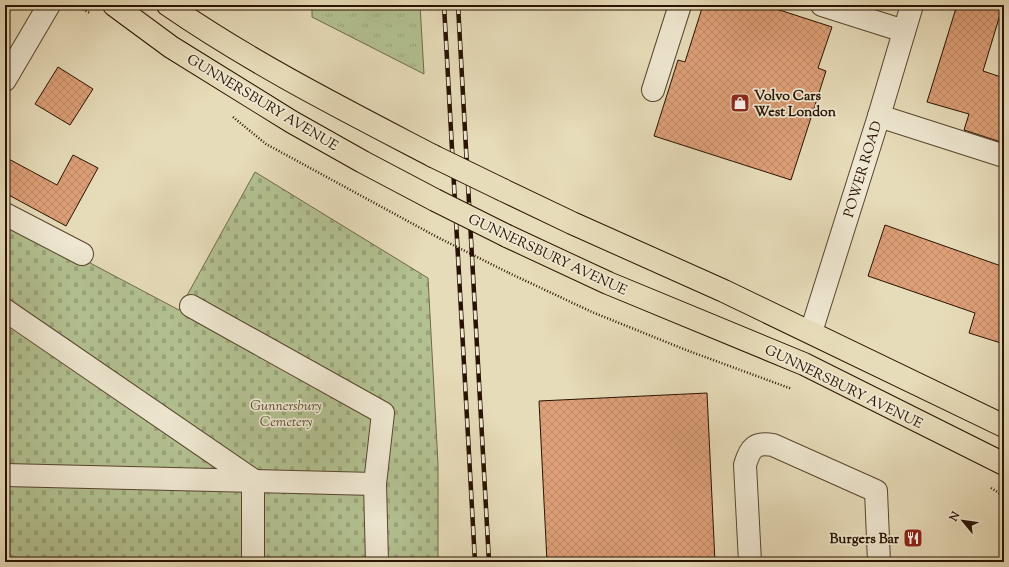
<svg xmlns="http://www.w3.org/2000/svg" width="1009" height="567" font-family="'Sorts Mill Goudy',serif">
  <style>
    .grass { fill: url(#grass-tufts); stroke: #6e6a48 }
    .cemetery { fill: url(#cemetery-stones); stroke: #6e6a48 }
    .building { fill: url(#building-cross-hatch); stroke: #291300 }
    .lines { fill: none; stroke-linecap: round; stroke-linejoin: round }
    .minor-casing { stroke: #58452e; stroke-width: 24 }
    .highway-casing { stroke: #291300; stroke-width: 24 }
    .path { stroke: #291300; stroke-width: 2.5; stroke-dasharray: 1 2; stroke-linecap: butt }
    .minor { stroke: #efe8d2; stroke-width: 22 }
    .highway { stroke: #e7dcb9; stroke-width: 22 }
    .rail-casing { stroke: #291300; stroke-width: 4.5 }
    .rail { stroke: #efe8d2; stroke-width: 3; stroke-dasharray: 9; stroke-linecap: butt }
    .highway-bridge-casing { stroke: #291300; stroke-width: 24; stroke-linecap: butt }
    .path-bridge { stroke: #291300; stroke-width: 2.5; stroke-dasharray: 1 2; stroke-linecap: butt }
    .highway-bridge { stroke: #e7dcb9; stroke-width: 22 }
    .labels { text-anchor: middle; stroke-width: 3.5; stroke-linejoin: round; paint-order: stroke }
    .poi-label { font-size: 14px; font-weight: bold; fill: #291300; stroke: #efe8d2; text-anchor: start }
    .street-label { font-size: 14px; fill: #291300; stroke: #efe8d2 }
    .park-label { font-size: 14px; font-style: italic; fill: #595033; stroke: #efe8d2 }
  </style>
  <defs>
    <pattern id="grass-tufts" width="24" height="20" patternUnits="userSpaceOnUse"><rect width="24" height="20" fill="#b3c191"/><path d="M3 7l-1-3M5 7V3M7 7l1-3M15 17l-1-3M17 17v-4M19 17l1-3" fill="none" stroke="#9aa57b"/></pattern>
    <pattern id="cemetery-stones" width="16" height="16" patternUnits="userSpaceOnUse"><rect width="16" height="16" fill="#b3c191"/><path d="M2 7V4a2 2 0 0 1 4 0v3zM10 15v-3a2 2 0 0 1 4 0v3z" fill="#9aa57b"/></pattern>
    <pattern id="building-cross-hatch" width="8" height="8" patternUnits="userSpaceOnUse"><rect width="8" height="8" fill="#dea078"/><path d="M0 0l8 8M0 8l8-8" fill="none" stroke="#be8966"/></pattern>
  </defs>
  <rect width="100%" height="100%" fill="#e7dcb9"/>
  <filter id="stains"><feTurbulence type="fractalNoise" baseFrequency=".005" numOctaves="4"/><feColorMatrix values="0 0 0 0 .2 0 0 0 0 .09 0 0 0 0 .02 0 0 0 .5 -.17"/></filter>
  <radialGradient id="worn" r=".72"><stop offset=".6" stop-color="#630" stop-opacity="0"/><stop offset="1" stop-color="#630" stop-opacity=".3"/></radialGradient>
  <!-- grass -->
  <polygon class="grass" points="312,5 420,5 424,74 312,17"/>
  <!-- cemetery -->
  <polygon class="cemetery" points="255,172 428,278 438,464 438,562 5,562 5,218 179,310"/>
  <!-- building -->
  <g class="building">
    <polygon points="703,5 764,5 832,27 818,68 826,71 791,180 654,136 678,60 685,62"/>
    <polygon points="957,5 1003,5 983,71 1004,78 1004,143 964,130 969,114 927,102"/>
    <polygon points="58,67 93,89 70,125 35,104"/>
    <polygon points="73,155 98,168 66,226 5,193 5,157 57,185"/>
    <polygon points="885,225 1004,267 1004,344 969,333 975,313 868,276"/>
    <polygon points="707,393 715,562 547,562 539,401"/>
  </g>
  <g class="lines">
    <defs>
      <g id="minor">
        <polyline points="822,5 904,31"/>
        <polyline points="5,80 49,5"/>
        <polyline points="653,90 680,5"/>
        <polyline points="879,116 1004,156"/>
        <polyline points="5,214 82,254"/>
        <polyline points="191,306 383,413 375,484 377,562"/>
        <polyline points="5,310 253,480 253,562"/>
        <polyline points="811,332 879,116 912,5"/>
        <polyline points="5,475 375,484"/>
        <path d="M 750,562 L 745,465 C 750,448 755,442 773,445 L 876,491 L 879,562"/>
      </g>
      <g id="highway">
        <polyline points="114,5 171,47 292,122 363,162 435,200"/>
        <path d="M 168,5 C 252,63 343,109 433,156"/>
        <polyline points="503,190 572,223 724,291 1004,426"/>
        <polyline points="507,236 608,283 804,364 1004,464"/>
      </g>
    </defs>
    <!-- minor casing -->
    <use href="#minor" class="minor-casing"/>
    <!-- highway casing -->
    <use href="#highway" class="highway-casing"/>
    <!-- path -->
    <g class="path">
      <polyline points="75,5 90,13"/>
      <polyline points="233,117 266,144 437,237"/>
      <polyline points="509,273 592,312 686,350 792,389"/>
      <polyline points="991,488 1004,496"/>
    </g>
    <!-- minor -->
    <use href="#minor" class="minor"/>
    <!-- highway -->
    <use href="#highway" class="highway"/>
    <defs>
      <g id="rail">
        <polyline points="444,5 475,562"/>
        <polyline points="458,5 489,562"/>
      </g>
    </defs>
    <!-- rail casing -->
    <use href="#rail" class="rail-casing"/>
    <!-- rail -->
    <use href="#rail" class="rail"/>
    <defs>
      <g id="highway-bridge">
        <polyline points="433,156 503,190"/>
        <polyline points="435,200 507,236"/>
      </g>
    </defs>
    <!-- highway-bridge casing -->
    <use href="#highway-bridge" class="highway-bridge-casing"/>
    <!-- path-bridge -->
    <polyline class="path-bridge" points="437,237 509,273"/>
    <!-- highway-bridge -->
    <use href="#highway-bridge" class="highway-bridge"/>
  </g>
  <!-- icons -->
  <defs>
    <symbol id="shop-square" viewBox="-11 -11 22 22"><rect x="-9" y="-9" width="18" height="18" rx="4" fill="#8f2418" stroke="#efe8d2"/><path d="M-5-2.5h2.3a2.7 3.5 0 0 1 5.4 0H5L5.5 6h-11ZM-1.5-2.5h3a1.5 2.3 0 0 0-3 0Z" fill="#fff"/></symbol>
    <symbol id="restaurant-square" viewBox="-11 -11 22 22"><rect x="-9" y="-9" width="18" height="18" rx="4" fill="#8f2418" stroke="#efe8d2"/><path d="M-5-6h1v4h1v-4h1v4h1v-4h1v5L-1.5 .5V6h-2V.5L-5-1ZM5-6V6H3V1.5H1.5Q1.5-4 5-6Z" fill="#fff"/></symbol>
  </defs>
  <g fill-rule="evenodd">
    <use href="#shop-square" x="729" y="92" width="22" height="22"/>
    <use href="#restaurant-square" x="902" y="527" width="22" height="22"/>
  </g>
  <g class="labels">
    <!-- poi labels -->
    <g class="poi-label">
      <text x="754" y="100">Volvo Cars<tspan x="754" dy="16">West London</tspan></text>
      <text x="899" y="543" text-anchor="end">Burgers Bar</text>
    </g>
    <!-- street labels -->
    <g class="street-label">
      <text transform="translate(263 102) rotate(31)" y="5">GUNNERSBURY AVENUE</text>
      <text transform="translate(862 169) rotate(-73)" y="5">POWER ROAD</text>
      <text transform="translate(548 254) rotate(25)" y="5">GUNNERSBURY AVENUE</text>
      <text transform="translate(844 386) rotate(26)" y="5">GUNNERSBURY AVENUE</text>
    </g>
    <!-- park labels -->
    <g class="park-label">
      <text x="286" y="410">Gunnersbury<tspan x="286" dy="16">Cemetery</tspan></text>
    </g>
  </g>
  <!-- margin -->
  <rect width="1009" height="567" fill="none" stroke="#e7dcb9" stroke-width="20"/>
  <rect x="6" y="6" width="997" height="555" fill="none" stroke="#291300" stroke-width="2"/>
  <rect x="10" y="10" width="989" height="547" fill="none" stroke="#291300"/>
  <!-- north arrow -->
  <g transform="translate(963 521) rotate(299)" stroke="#efe8d2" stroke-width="3" paint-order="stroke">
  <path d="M0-3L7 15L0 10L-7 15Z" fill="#291300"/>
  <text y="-6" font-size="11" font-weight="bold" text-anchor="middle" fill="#291300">N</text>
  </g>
  <rect width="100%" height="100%" filter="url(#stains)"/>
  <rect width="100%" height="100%" fill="url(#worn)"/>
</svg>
